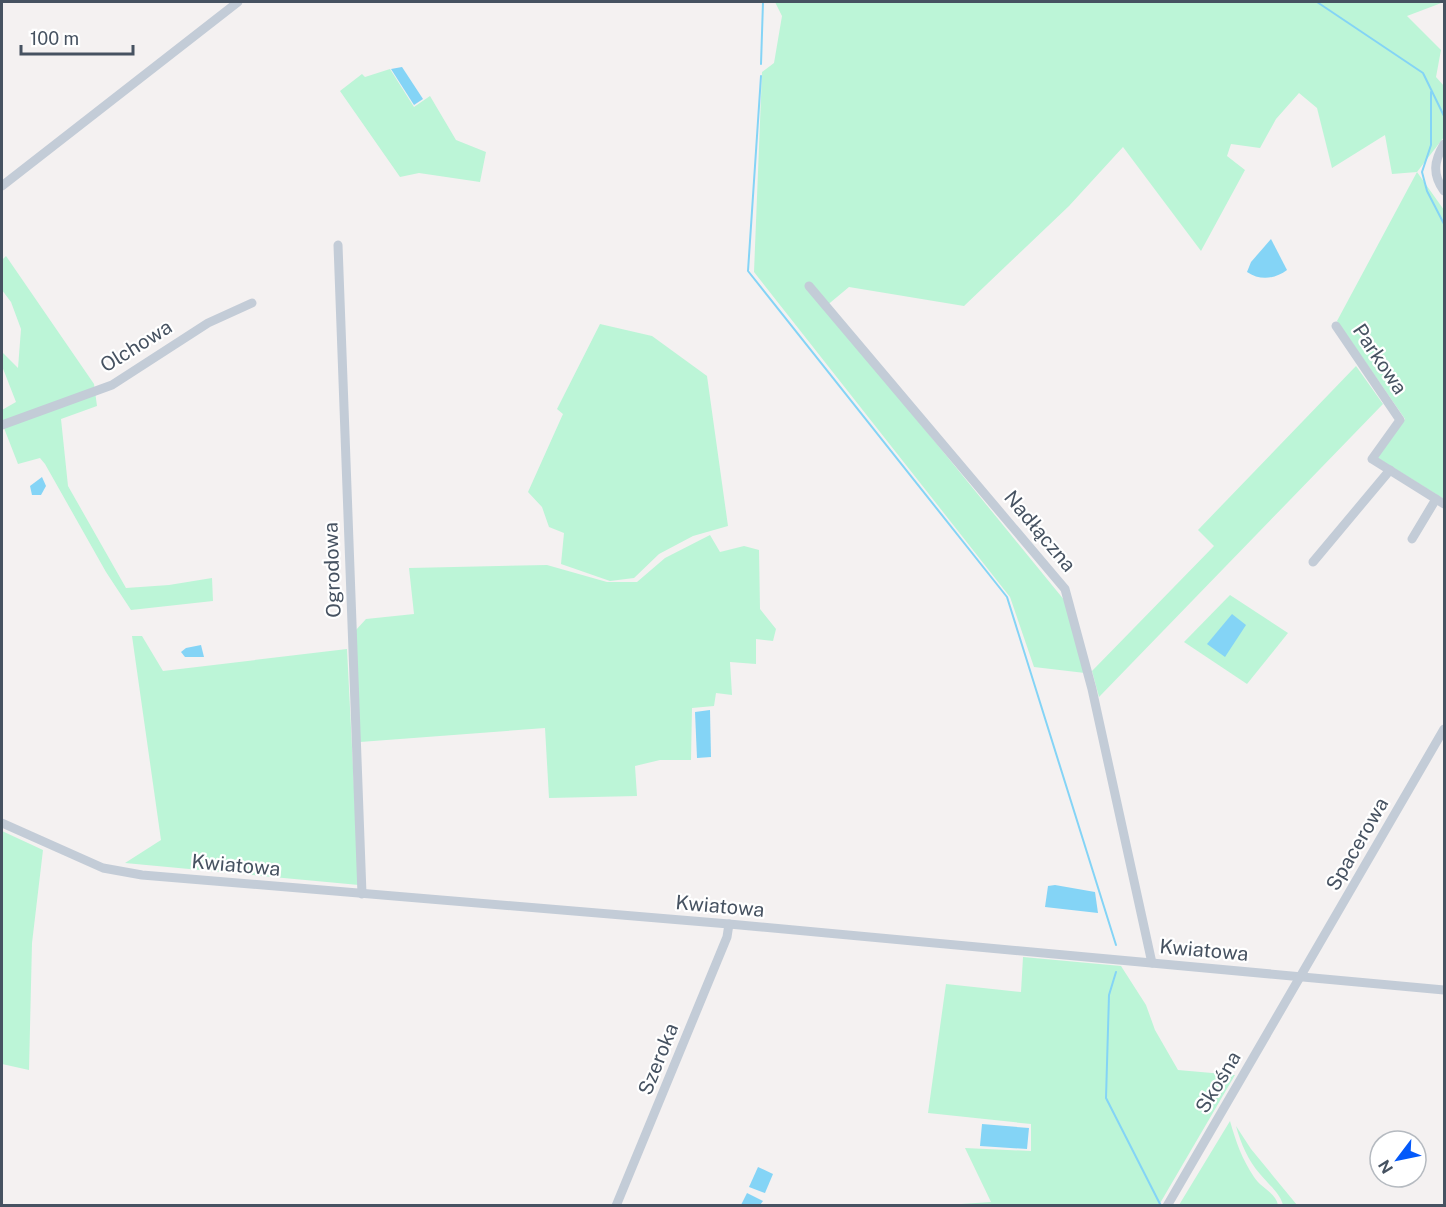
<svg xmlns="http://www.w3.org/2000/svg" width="1446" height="1207" font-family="'Public Sans',sans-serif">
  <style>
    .green { fill: #bcf5d7 }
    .water { fill: #84d4f6 }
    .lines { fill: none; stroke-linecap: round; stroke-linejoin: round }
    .stream { stroke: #84d4f6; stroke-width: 2 }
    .minor { stroke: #c3ccd7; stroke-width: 9 }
    .labels { text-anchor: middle; stroke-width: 4.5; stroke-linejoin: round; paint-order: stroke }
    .street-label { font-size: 20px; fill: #465261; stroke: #fff }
  </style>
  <rect width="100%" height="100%" fill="#f4f1f1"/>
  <!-- green -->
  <g class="green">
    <polygon points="775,2 1444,2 1407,16 1441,50 1436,77 1444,86 1444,137 1417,172 1444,210 1444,499 1376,457 1405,419 1337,321 1417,172 1392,174 1385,135 1332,168 1317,108 1299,93 1276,119 1260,148 1231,144 1227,156 1245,170 1201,251 1123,147 1069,206 964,306 849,287 825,307 1065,601 1085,673 1034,667 1010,597 754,272 762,72 774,63 782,16"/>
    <polygon points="390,69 414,107 430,96 456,140 486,152 480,182 419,173 400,177 340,91 362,74 365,77"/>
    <polygon points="6,256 94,384 97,406 61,419 68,486 126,588 169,585 212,578 213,601 131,610 106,572 45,464 40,458 18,464 2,423 2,410 16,402 2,366 2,352 18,368 21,329 11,302 2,290 2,260"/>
    <polygon points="600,324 652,336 707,376 728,526 693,536 659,554 634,578 610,581 561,564 564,533 549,527 542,507 528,492 563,414 557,409"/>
    <polygon points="1356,366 1383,404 1099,697 1092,671 1214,546 1198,530"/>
    <polygon points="710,535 720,552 744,546 759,550 760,609 776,629 773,641 756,639 756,664 730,662 732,695 716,693 714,706 692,708 691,760 660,760 635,766 637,796 549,798 545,728 360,742 355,631 366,619 414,614 409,568 547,565 607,582 637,582 665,558"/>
    <polygon points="1230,595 1288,633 1247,684 1184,642"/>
    <polygon points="132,636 142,636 163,671 347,649 359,885 125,863 161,840"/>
    <polygon points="2,831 43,850 32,943 29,1070 2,1064"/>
    <polygon points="1023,957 1121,966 1146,1005 1155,1030 1178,1070 1235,1075 1159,1205 961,1204 991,1202 965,1148 1031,1151 1031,1124 928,1113 946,984 1021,992"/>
    <path d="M 1230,1121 C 1236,1142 1242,1159 1254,1177 C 1261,1188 1276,1193 1278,1205 L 1179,1205 Z"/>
    <path d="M 1236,1126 L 1251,1149 L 1297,1205 L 1283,1205 C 1280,1193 1268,1184 1260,1174 C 1248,1160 1241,1144 1236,1126 Z"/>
  </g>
  <!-- water -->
  <g class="water">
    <polygon points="402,67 423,99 414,105 391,69"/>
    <path d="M 1271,239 L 1287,270 C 1275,279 1260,281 1247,272 L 1251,262 Z"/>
    <polygon points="42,477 46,486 41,495 32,495 30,486"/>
    <polygon points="1232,614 1246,625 1225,657 1207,644"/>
    <polygon points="201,645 204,657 185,657 181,652 186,648"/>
    <polygon points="710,710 711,757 697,758 695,712"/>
    <polygon points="1055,885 1095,892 1098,913 1045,907 1048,886"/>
    <polygon points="982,1124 1029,1128 1027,1149 980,1146"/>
    <polygon points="758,1167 773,1174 765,1193 749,1187"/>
    <polygon points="747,1193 763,1201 760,1205 741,1205"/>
  </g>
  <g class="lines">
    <!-- stream -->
    <g class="stream">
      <polyline points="1317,2 1423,73 1444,116"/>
      <polyline points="761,64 763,2"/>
      <polyline points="761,76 748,271 1007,597 1116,945"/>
      <polyline points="1431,92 1431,145 1422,172 1427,191 1444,224"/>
      <polyline points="1116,972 1109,995 1106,1098 1161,1206"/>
    </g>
    <!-- minor -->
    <g class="minor">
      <path d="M 1444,144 C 1434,161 1432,174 1444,191"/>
      <polyline points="2,186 238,2"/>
      <polyline points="338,245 362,894"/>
      <polyline points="809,286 1065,589 1092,689 1152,963"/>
      <polyline points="1336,326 1400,420 1372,459 1444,504"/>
      <polyline points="2,425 112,385 208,323 252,303"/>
      <polyline points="1412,539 1436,499"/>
      <polyline points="1313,562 1390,470"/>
      <polyline points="2,823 103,868 142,875 729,924 1444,990"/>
      <polyline points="616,1206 727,937 729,924"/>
      <polyline points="1167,1206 1444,729"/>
    </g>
  </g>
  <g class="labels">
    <!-- street labels -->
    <g class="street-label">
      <text transform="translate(136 346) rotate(-32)" y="7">Olchowa</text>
      <text transform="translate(1380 359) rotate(56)" y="7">Parkowa</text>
      <text transform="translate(1040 531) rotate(50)" y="7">Nadłączna</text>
      <text transform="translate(332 570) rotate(-92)" y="7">Ogrodowa</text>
      <text transform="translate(1357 844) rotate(-60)" y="7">Spacerowa</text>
      <text transform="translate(236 865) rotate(5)" y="7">Kwiatowa</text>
      <text transform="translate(720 906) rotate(5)" y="7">Kwiatowa</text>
      <text transform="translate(1204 950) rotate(5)" y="7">Kwiatowa</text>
      <text transform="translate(658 1059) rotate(-68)" y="7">Szeroka</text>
      <text transform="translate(1218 1082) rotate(-59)" y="7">Skośna</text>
    </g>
  </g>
  <!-- border -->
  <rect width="1446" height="1207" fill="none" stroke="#465261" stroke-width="6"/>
  <!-- north arrow -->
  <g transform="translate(1398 1159) rotate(238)"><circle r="28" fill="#ffffff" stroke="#b5bac0" stroke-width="1.5"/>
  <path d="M0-4.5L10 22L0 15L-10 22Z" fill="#0459fa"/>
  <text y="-9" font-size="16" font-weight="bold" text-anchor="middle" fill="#465261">N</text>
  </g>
  <!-- scale -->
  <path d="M21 45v9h112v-9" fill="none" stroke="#465261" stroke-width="3"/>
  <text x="30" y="45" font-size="18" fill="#465261" stroke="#ffffff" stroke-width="4.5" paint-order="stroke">100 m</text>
</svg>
